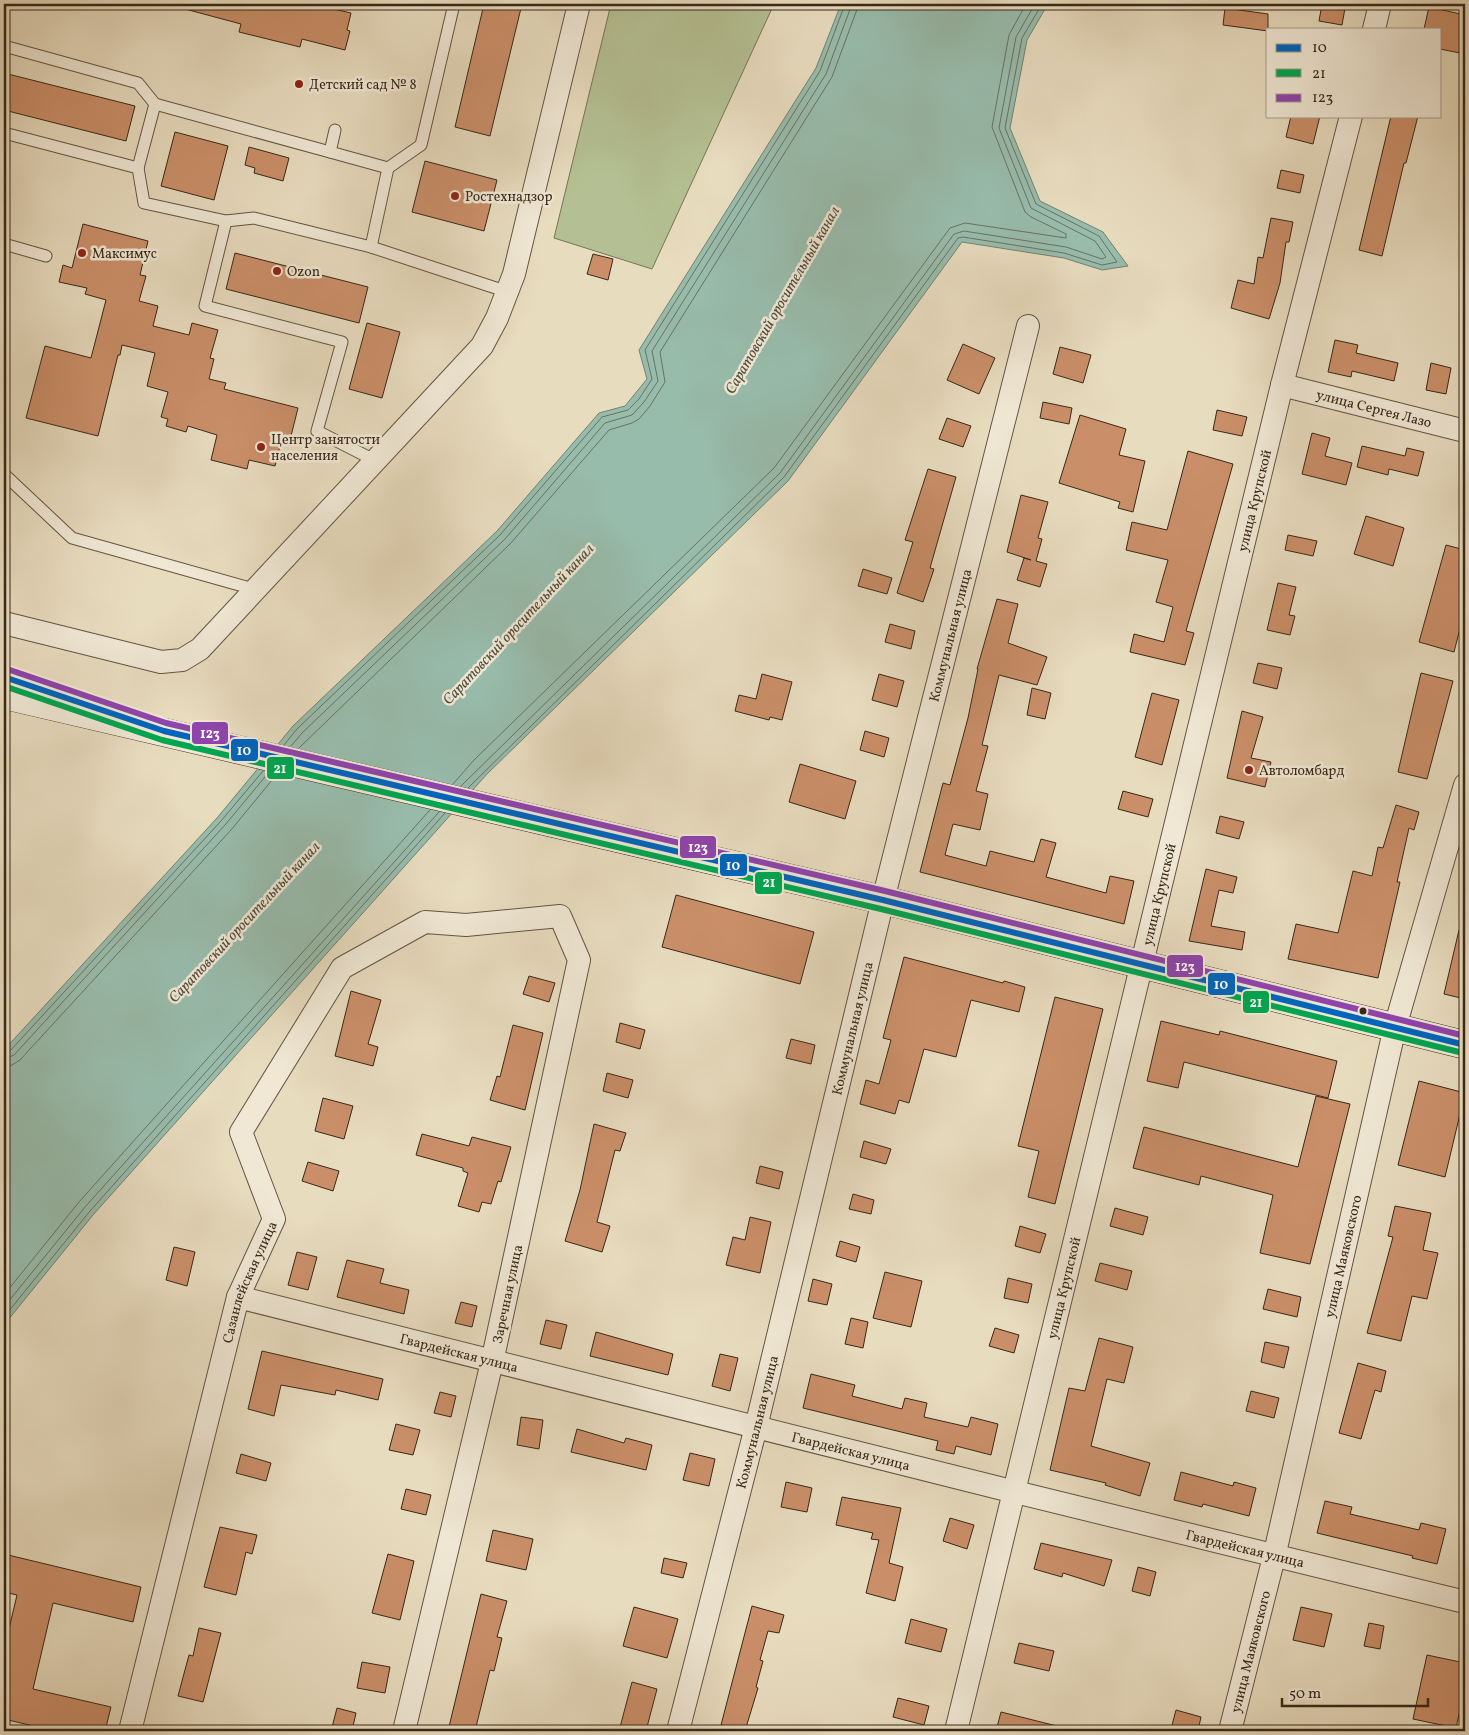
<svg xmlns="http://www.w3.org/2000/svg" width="1469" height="1735" font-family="Vollkorn,serif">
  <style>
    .green { fill: #b4c093; stroke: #767456 }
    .water { fill: #98bcac; stroke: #728171 }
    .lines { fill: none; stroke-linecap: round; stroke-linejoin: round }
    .shore { stroke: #687262; stroke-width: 1 }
    .building { fill: #ca8f69; stroke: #382818 }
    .lane-casing { stroke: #645542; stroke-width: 13 }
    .street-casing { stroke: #645542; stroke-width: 24 }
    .secondary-casing { stroke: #382818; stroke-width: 29 }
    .lane { stroke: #f0e8d5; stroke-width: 11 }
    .street { stroke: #f0e8d5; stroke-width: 22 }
    .secondary { stroke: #f0e8d5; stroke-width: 28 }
    .bus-1-casing { stroke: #f0e8d5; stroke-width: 10 }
    .bus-2-casing { stroke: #f0e8d5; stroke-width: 10 }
    .bus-3-casing { stroke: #f0e8d5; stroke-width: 10 }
    .bus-1 { stroke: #0065bd; stroke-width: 6 }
    .bus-2 { stroke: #00a651; stroke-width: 6 }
    .bus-3 { stroke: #8e44ad; stroke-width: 6 }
    .poi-dot { fill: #8f2418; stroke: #f0e8d5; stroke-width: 2 }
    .bus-dot { fill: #382818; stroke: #f0e8d5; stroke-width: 2 }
    .labels { text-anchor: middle; stroke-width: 5; stroke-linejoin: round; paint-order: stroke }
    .poi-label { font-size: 14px; fill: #382818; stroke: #f0e8d5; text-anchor: start }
    .street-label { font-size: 14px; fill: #382818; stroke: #f0e8d5 }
    .water-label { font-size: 15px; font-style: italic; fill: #504d3d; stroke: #f0e8d5 }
    .line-badge { stroke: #f0e8d5; stroke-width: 2 }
    .badge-label { font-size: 14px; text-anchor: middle; font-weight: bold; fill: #fff }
  </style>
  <rect width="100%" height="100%" fill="#e8dcbf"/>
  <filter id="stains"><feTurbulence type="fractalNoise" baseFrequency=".004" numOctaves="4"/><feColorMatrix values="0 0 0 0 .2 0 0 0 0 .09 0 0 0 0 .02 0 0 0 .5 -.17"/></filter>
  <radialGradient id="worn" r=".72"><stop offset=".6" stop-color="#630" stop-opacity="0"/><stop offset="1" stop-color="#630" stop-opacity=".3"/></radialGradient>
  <!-- green -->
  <polygon class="green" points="611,4 774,4 652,269 554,238"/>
  <!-- water -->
  <polygon class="water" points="841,4 1048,4 1027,40 1010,128 1040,201 1103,232 1128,266 1102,270 1064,258 962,242 788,481 487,774 93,1215 4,1325 4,1050 217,818 293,726 497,531 599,413 625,406 647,379 639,350 816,68"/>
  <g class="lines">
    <!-- shore -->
    <g class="shore">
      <polyline points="284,745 297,729 500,535 602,417 628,410 639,399 652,379 645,350 820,71 845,4"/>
      <polyline points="291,746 302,733 505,539 605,423 632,415 644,402 658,381 652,351 826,74 852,4"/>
      <polyline points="299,748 510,544 609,430 632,423 639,419 650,406 665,382 660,352 832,77 859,4"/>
      <polyline points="453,784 474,760 774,468 950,228 965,223 1066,238 1066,234 1031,217 1025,212 992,127 1009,35 1026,4"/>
      <polyline points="461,786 780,473 954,234 964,231 1066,247 1102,259 1106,257 1095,241 1031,208 999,128 1016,37 1035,4"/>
      <polyline points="468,788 784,477 958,238 963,237 1064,253 1102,265 1117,262 1099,236 1036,204 1005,128 1022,38 1042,4"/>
      <polyline points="4,1053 10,1051 221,821 263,771"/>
      <polyline points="4,1059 14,1055 225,825 269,772"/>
      <polyline points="4,1067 12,1065 20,1060 231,830 277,774"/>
      <polyline points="4,1295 79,1202 430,810"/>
      <polyline points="4,1307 85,1207 439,812"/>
      <polyline points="4,1317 90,1211 445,813"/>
    </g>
  </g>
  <!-- building -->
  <g class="building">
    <polygon points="186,4 312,4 351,13 347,30 350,31 345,50 302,39 300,47 239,32 241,24 185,9"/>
    <polygon points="484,4 522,4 490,136 455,127"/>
    <polygon points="1322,4 1345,8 1342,25 1319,21"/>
    <polygon points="1429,7 1465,15 1465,29 1460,53 1440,49 1440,29 1424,29"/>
    <polygon points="1225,8 1268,14 1268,31 1223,25"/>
    <polygon points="4,73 135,106 126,141 4,110"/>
    <polygon points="1291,116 1320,116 1313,144 1286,137"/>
    <polygon points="1391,116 1418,116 1406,163 1404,163 1382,256 1359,250"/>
    <polygon points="175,132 228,146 214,200 161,186"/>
    <polygon points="249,147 289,158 283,181 254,173 255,168 245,165"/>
    <polygon points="425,161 497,180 484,231 412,212"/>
    <polygon points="1281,170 1304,175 1300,193 1277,188"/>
    <polygon points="1271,218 1293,222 1289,242 1286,242 1280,283 1269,319 1231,308 1238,280 1254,284 1258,257 1263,258"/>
    <polygon points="83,224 148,241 140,275 146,276 139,301 158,306 153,326 189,335 192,323 218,330 210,358 214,359 209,379 226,383 224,389 298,408 289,444 281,442 275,466 249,460 247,469 211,460 217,435 188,426 186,432 166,426 168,419 161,417 168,392 147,386 155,353 122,345 120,355 118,355 98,436 26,418 45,346 91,358 106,300 85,294 87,288 59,282 63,265 72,268"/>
    <polygon points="235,253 368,287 359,323 226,289"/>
    <polygon points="593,254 613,259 608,280 587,274"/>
    <polygon points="367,323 400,332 382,398 349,389"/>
    <polygon points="1335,340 1358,345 1356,353 1398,363 1394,381 1352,371 1351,377 1328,372"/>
    <polygon points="963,344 995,358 979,394 947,380"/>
    <polygon points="1060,347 1091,355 1083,383 1053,374"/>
    <polygon points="1431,363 1451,368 1446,394 1426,390"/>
    <polygon points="1043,402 1072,408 1069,424 1040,418"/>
    <polygon points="1217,410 1247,417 1242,436 1213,430"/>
    <polygon points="1080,415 1126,429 1119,455 1145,461 1133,512 1118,508 1120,502 1059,483"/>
    <polygon points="947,418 971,426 963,447 939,439"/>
    <polygon points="1312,433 1330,438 1325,456 1352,463 1346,485 1302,474"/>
    <polygon points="1362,446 1405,456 1407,448 1424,452 1418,476 1389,469 1388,475 1357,467"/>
    <polygon points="1188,451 1233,464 1186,631 1194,633 1185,665 1130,652 1134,634 1164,642 1173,607 1156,602 1168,560 1126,550 1132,522 1167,530"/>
    <polygon points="928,469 956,477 930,568 934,569 923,602 897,593 913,542 905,540"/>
    <polygon points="1021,495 1048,502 1038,538 1042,539 1036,561 1047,564 1040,587 1017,580 1024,558 1031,560 1007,552"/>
    <polygon points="1366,516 1404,528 1393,566 1354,554"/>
    <polygon points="1288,535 1317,541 1313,556 1285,550"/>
    <polygon points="1446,545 1465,550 1462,570 1465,571 1465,609 1454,652 1419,642"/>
    <polygon points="863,569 892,578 887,594 858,586"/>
    <polygon points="1278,583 1296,587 1289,615 1295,616 1290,635 1267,630"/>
    <polygon points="997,599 1018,604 1008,643 1047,657 1037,685 999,675 982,745 988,746 976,791 988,794 980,830 953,824 945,855 986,866 990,851 1034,862 1041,839 1056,843 1046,877 1106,893 1110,876 1134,881 1124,924 920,872 943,783 950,785 968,718 978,669 977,669"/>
    <polygon points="890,624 915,631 911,649 885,642"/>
    <polygon points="1258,663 1282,668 1277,689 1253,683"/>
    <polygon points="1421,673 1453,681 1427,779 1398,772"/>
    <polygon points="762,674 792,682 782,720 770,717 769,720 735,711 739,695 756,699"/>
    <polygon points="879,674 904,681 897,707 872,700"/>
    <polygon points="1032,688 1051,693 1045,719 1027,715"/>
    <polygon points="1152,693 1179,700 1162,765 1135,757"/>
    <polygon points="1242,711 1263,717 1251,758 1271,762 1265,787 1227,778"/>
    <polygon points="865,731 889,738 884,757 860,750"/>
    <polygon points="800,764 856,781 845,819 789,802"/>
    <polygon points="1123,791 1153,799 1148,817 1118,809"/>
    <polygon points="1396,805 1419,812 1414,830 1409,828 1397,882 1400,882 1378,978 1288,959 1296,924 1338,933 1353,871 1372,876 1378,847 1383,848"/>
    <polygon points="1220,816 1244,822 1239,839 1216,833"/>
    <polygon points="1206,869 1237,877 1233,893 1219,890 1211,926 1245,932 1242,950 1189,941"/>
    <polygon points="676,895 814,932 800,984 662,947"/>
    <polygon points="1459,930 1465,931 1465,999 1444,994"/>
    <polygon points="904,957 1003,983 1004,981 1025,987 1019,1012 971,1000 956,1057 924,1049 909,1103 899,1100 895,1114 860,1104 866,1080 879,1084 891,1040 883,1038"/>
    <polygon points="529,976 555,983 549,1002 523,994"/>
    <polygon points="351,991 381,1000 368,1044 378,1047 373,1066 335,1056"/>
    <polygon points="1055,997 1103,1009 1055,1204 1028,1197 1039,1151 1018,1146"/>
    <polygon points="1161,1021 1219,1035 1220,1031 1337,1061 1328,1098 1184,1062 1178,1088 1147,1081"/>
    <polygon points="620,1023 645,1030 640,1049 616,1042"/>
    <polygon points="513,1025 543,1033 525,1110 490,1100 497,1076 500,1077"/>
    <polygon points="791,1039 815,1045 811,1064 786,1058"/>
    <polygon points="607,1073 633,1080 628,1098 603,1091"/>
    <polygon points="1419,1081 1465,1093 1445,1177 1398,1165"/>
    <polygon points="1316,1096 1350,1104 1310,1264 1260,1253 1273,1195 1201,1176 1199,1185 1133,1168 1144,1127 1298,1167"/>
    <polygon points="323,1098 353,1106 344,1139 315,1131"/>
    <polygon points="594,1124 626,1133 620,1151 615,1150 597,1222 610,1226 602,1252 565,1241 580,1190"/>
    <polygon points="422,1134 469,1146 472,1137 511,1147 501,1182 498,1181 491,1204 482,1202 479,1212 458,1206 468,1173 463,1171 463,1168 416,1155"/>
    <polygon points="864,1141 891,1149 886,1164 860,1157"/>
    <polygon points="308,1162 339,1171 333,1191 302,1181"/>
    <polygon points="760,1166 783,1172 779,1189 756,1183"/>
    <polygon points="853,1194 874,1200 871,1214 849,1209"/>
    <polygon points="1395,1206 1431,1213 1423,1250 1438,1253 1427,1299 1412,1296 1401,1341 1367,1333 1393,1237 1388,1236"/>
    <polygon points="1115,1208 1148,1217 1143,1235 1110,1226"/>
    <polygon points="750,1217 771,1222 760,1273 726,1265 733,1237 745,1240"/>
    <polygon points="1020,1226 1046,1234 1040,1253 1015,1246"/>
    <polygon points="840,1241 860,1247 856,1262 836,1256"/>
    <polygon points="174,1247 195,1252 187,1286 166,1280"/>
    <polygon points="297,1252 317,1257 308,1290 288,1285"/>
    <polygon points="347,1260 384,1269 380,1283 409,1290 404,1314 337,1297"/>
    <polygon points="1100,1263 1132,1271 1127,1290 1095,1281"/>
    <polygon points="885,1272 922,1281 911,1327 873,1318"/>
    <polygon points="1008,1278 1032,1284 1028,1303 1004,1298"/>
    <polygon points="813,1279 832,1284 827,1305 808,1301"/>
    <polygon points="1268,1289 1301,1297 1297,1317 1263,1309"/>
    <polygon points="461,1302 477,1306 472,1327 455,1323"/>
    <polygon points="851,1318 868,1322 863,1348 845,1344"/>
    <polygon points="546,1320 567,1325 561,1349 540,1344"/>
    <polygon points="995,1328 1019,1335 1014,1353 989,1346"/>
    <polygon points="596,1332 673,1354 668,1375 590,1356"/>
    <polygon points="1099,1338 1133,1347 1124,1383 1107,1379 1091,1446 1150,1463 1140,1496 1105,1485 1106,1483 1050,1470 1069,1388 1085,1391"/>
    <polygon points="1265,1342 1289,1347 1284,1368 1261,1362"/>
    <polygon points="262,1351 383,1379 378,1400 336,1390 335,1395 281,1385 274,1416 248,1409"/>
    <polygon points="720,1354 738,1358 730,1391 712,1386"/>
    <polygon points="1358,1363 1386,1371 1381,1392 1375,1390 1361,1439 1339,1433"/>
    <polygon points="811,1374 855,1385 852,1396 902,1409 905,1398 927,1403 924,1417 968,1427 971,1417 998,1424 991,1455 956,1446 954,1454 936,1450 938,1441 803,1408"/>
    <polygon points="1251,1391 1279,1398 1274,1418 1246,1411"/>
    <polygon points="440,1392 456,1396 451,1417 434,1413"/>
    <polygon points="521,1417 543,1420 539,1449 517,1445"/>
    <polygon points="396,1424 420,1430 413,1455 389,1450"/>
    <polygon points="577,1429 624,1443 626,1438 652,1445 646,1470 571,1452"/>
    <polygon points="690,1453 715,1459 709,1486 683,1480"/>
    <polygon points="241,1454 271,1463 266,1481 236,1473"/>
    <polygon points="1181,1472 1233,1486 1234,1482 1256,1488 1249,1516 1203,1504 1202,1507 1174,1500"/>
    <polygon points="786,1482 812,1488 807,1512 781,1507"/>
    <polygon points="406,1489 431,1495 426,1515 401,1509"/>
    <polygon points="842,1497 901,1508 889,1563 903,1567 895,1601 866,1593 879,1540 871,1539 873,1533 836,1525"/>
    <polygon points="1325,1501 1352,1507 1350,1514 1419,1530 1421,1523 1446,1529 1437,1564 1412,1558 1413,1556 1317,1533"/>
    <polygon points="950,1518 974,1525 967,1549 943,1541"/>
    <polygon points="220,1527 257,1535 252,1554 246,1552 236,1595 204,1587"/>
    <polygon points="493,1530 533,1539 526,1570 486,1561"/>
    <polygon points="1041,1543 1112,1560 1104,1586 1063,1573 1062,1577 1034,1569"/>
    <polygon points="4,1554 141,1587 133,1622 53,1603 33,1689 111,1707 105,1731 55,1731 4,1719 4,1650 17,1595 4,1592"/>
    <polygon points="388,1554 414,1561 400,1620 372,1613"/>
    <polygon points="664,1558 687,1563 683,1578 661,1573"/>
    <polygon points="1138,1567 1156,1572 1150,1596 1132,1591"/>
    <polygon points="481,1594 507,1601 497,1637 502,1638 494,1671 490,1670 475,1731 448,1731"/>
    <polygon points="752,1606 784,1615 779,1633 768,1631 760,1660 763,1661 756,1687 758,1688 745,1731 721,1725"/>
    <polygon points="634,1607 678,1619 667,1658 623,1646"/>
    <polygon points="1301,1607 1332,1614 1324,1647 1293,1640"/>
    <polygon points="911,1619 947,1629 941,1652 905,1643"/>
    <polygon points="1369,1623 1384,1626 1380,1649 1364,1646"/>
    <polygon points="199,1628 221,1633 203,1702 178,1696 189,1655 193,1656"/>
    <polygon points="1019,1643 1054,1651 1049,1671 1014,1663"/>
    <polygon points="1427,1655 1465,1663 1465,1687 1456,1728 1413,1719"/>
    <polygon points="362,1662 390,1667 385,1693 357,1688"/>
    <polygon points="632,1682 657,1689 646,1731 619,1731"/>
    <polygon points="898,1698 929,1706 924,1725 893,1717"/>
    <polygon points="337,1708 356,1713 352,1731 331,1731"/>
    <polygon points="1176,1710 1201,1717 1198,1731 1171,1729"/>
    <polygon points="1001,1712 1057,1726 1056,1731 996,1731"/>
  </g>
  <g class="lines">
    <defs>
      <g id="lane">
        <polyline points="4,46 138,83 155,104 330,152"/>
        <polyline points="335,130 330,152 388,168 371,247"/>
        <polyline points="4,133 138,168 144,203 226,221 254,218 371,247 508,292"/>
        <polyline points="138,168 155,104"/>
        <polyline points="388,168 421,145 454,4"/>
        <polyline points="226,221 205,306 342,342 317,431 376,461"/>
        <polyline points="4,244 46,256"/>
        <polyline points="4,474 72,538 257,590"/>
      </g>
      <g id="street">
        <polyline points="1374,29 1380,4"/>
        <path id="s1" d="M 1282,385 L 1465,431"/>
        <polyline points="4,623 161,662 182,660 200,649 482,346 497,318 514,274 579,4"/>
        <path id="s2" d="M 238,1297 L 1015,1492 L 1465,1602"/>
        <path id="s3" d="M 130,1731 L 238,1297 L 274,1219 L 241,1132 L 342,968 L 425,922 L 466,925 L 560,916 L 579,960 L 492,1362 L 404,1731"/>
        <path id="s4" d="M 678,1731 L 756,1427 L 883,900 L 1028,326"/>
        <path id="s5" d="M 956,1731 L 1282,385 L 1351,116"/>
        <path id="s6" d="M 1230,1731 L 1274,1557 L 1395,1027 L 1465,785"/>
      </g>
      <polyline id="secondary" points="4,695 883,900 1465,1045"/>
    </defs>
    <!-- lane casing -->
    <use href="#lane" class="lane-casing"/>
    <!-- street casing -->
    <use href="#street" class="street-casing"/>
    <!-- secondary casing -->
    <use href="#secondary" class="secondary-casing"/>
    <!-- lane -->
    <use href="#lane" class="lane"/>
    <!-- street -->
    <use href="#street" class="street"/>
    <!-- secondary -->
    <use href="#secondary" class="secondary"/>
    <defs>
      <polyline id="bus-1" points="4,677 164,731 883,900 1465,1045"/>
      <polyline id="bus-2" points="4,686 162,740 881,909 1463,1053"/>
      <polyline id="bus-3" points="7,669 166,723 885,891 1465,1036"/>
    </defs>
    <!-- bus-1 casing -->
    <use href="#bus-1" class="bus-1-casing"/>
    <!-- bus-2 casing -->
    <use href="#bus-2" class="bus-2-casing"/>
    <!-- bus-3 casing -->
    <use href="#bus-3" class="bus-3-casing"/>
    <!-- bus-1 -->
    <use href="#bus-1" class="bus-1"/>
    <!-- bus-2 -->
    <use href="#bus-2" class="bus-2"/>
    <!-- bus-3 -->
    <use href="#bus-3" class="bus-3"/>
  </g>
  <!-- markers -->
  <g class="poi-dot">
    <circle cx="299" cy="84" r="5"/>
    <circle cx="455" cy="196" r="5"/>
    <circle cx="82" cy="253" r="5"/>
    <circle cx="277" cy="271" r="5"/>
    <circle cx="261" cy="447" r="5"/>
    <circle cx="1249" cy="770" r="5"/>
  </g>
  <circle class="bus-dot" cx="1363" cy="1011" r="4.5"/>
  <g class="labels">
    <!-- poi labels -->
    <g class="poi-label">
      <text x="309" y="89">Детский сад № 8</text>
      <text x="465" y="201">Ростехнадзор</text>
      <text x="92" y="258">Максимус</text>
      <text x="287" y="276">Ozon</text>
      <text x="271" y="444">Центр занятости<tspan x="271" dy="16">населения</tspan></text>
      <text x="1259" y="775">Автоломбард</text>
    </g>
    <!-- street labels -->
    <g class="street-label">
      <text dy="5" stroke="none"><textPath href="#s1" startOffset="95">улица Сергея Лазо</textPath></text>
      <text dy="5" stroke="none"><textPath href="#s5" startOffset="1266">улица Крупской</textPath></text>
      <text dy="5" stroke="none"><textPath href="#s4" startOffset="1129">Коммунальная улица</textPath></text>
      <text dy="5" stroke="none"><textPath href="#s5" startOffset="861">улица Крупской</textPath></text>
      <text dy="5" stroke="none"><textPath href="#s4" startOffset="724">Коммунальная улица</textPath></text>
      <text dy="5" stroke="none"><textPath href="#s6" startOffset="488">улица Маяковского</textPath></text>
      <text dy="5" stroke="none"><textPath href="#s3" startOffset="465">Сазанлейская улица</textPath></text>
      <text dy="5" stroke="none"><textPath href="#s5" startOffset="456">улица Крупской</textPath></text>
      <text transform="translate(507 1294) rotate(-78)" y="5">Заречная улица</text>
      <text dy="5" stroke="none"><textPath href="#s2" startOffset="228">Гвардейская улица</textPath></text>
      <text dy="5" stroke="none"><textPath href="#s4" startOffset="319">Коммунальная улица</textPath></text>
      <text dy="5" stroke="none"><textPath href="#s2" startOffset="632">Гвардейская улица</textPath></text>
      <text dy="5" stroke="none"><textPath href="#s2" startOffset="1038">Гвардейская улица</textPath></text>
      <text dy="5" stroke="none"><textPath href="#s6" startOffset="82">улица Маяковского</textPath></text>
    </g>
    <!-- water labels -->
    <g class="water-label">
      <text transform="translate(782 300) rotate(-60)" y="5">Саратовский оросительный канал</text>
      <text transform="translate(518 624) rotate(-47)" y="5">Саратовский оросительный канал</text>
      <text transform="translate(244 922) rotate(-47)" y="5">Саратовский оросительный канал</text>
    </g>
  </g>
  <g class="line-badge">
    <rect x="191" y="721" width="38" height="24" rx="5" fill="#8e44ad"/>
    <rect x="230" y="738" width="29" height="24" rx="5" fill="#0065bd"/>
    <rect x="266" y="756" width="29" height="24" rx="5" fill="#00a651"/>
    <rect x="679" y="835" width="38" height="24" rx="5" fill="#8e44ad"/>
    <rect x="719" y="853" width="29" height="24" rx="5" fill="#0065bd"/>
    <rect x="754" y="871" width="29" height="24" rx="5" fill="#00a651"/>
    <rect x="1166" y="954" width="38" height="24" rx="5" fill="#8e44ad"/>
    <rect x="1207" y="972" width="29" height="24" rx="5" fill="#0065bd"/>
    <rect x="1242" y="990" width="28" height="24" rx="5" fill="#00a651"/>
  </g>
  <g class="badge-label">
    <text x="210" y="738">123</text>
    <text x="244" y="755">10</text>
    <text x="280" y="773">21</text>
    <text x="698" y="852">123</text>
    <text x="733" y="870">10</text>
    <text x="769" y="887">21</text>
    <text x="1185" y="971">123</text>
    <text x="1221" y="989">10</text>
    <text x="1256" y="1007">21</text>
  </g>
  <!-- margin -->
  <rect width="1469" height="1735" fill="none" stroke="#e8dcbf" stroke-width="20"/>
  <rect x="5" y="5" width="1459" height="1725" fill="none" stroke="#382818" stroke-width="2.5"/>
  <rect x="10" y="10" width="1449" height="1715" fill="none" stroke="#382818"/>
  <!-- legend -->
  <rect x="1266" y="28" width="175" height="90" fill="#f0e8d5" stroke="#a69b89"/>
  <rect x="1276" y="44" width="25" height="8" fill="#0065bd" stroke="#a69b89"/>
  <text x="1312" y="52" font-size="15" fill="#382818">10</text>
  <rect x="1276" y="69" width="25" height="8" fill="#00a651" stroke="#a69b89"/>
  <text x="1312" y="78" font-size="15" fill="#382818">21</text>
  <rect x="1276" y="94" width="25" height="8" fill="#8e44ad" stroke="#a69b89"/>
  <text x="1312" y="102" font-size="15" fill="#382818">123</text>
  <!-- scale -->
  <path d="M1282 1698v8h146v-8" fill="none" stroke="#382818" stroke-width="2.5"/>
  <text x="1289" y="1698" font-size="15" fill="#382818" stroke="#f0e8d5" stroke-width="4" paint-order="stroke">50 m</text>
  <rect width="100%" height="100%" filter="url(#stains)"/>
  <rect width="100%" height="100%" fill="url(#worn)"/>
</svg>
